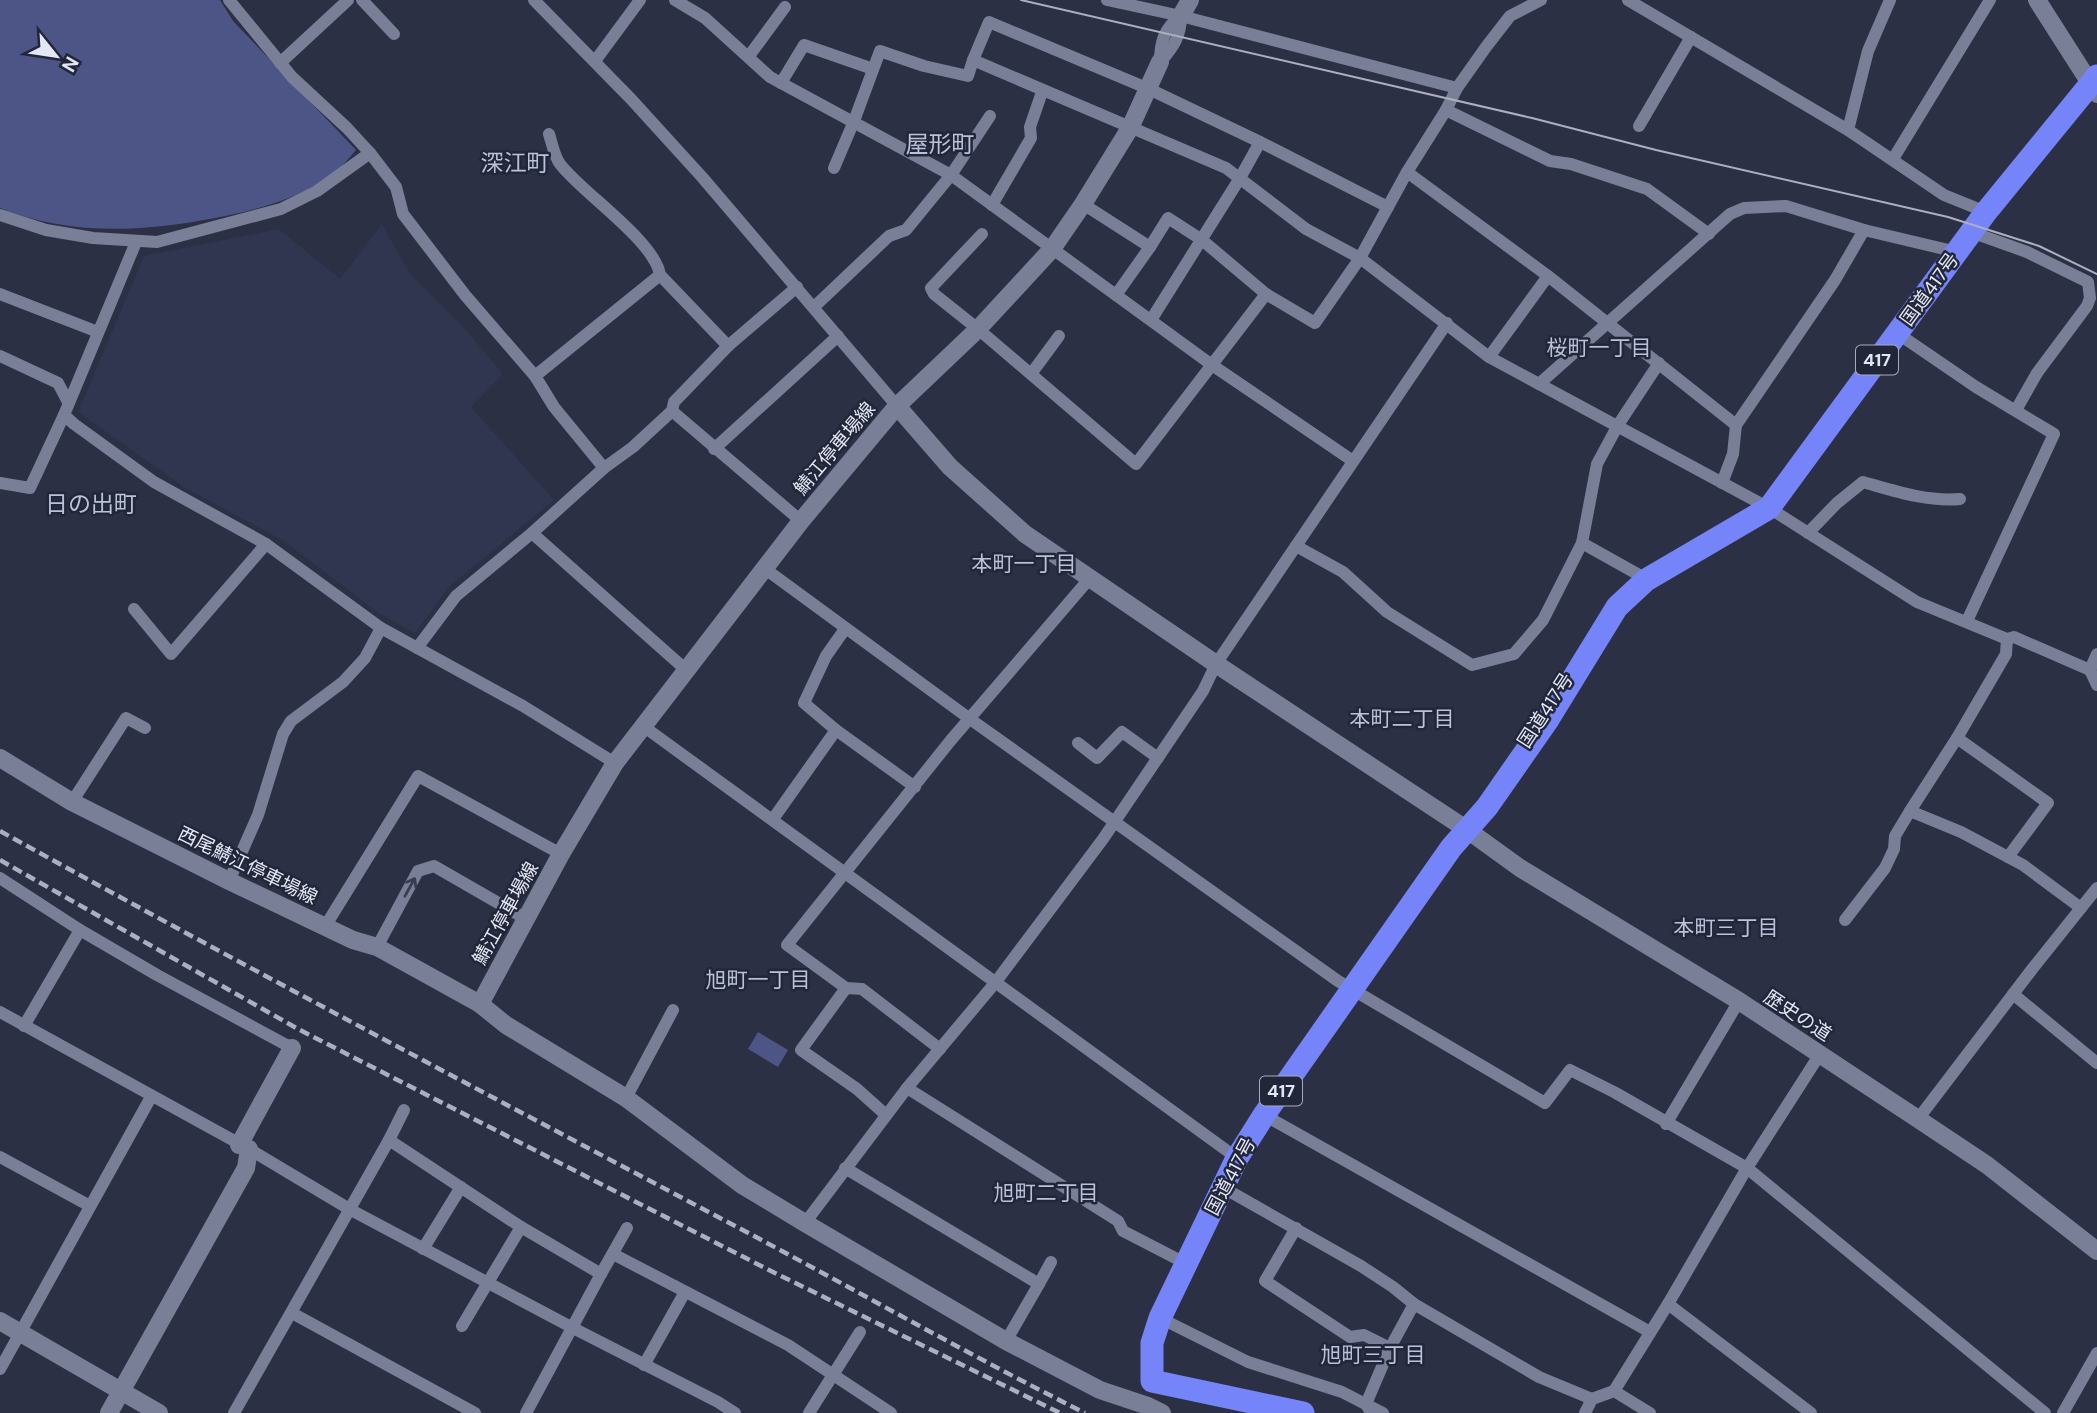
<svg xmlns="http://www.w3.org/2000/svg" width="2097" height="1413" font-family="'DM Sans','Noto Sans JP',sans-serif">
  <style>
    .built { fill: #303550 }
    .green { fill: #4c5586 }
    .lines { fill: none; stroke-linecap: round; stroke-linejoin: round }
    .street { stroke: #797f97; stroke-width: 12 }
    .secondary { stroke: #797f97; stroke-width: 18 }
    .highway { stroke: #7584f8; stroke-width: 23 }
    .tram { stroke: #acafbf; stroke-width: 2 }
    .rail { stroke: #acafbf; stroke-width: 4.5; stroke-dasharray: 10 5; stroke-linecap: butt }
    .oneway { stroke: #383c50 }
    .labels { text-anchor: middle; stroke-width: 5; stroke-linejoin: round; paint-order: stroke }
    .shield { fill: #222639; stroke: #a9acbc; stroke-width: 2 }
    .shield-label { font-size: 18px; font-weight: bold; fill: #e3e6f4 }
    .street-label { font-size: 19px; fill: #e3e6f4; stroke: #222639 }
    .neighbourhood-label { font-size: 21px; fill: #bac1db; stroke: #222639 }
    .quarter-label { font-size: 23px; fill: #bac1db; stroke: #222639 }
  </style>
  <rect width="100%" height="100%" fill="#2b3044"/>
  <!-- built -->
  <polygon class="built" points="382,224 410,274 467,331 503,374 471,407 554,500 449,587 415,633 380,614 284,541 184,487 78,412 144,256 279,229 340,279"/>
  <!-- green -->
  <g class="green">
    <path d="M 0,0 L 220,0 L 233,21 L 356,150 C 349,158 342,167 334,173 C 299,199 257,210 215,218 C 143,232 70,236 0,208 Z"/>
    <polygon points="758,1032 788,1050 778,1067 748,1049"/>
  </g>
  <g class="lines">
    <!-- street -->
    <g class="street">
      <polyline points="229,0 292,77 347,128 370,153 396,187 403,214 465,295 535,376 554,407 604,468"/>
      <polyline points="362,0 394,34"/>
      <polyline points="534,0 631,99 702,177 897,406"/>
      <polyline points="675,0 705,18 770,77 951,175 1212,365 1353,461"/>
      <polyline points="1107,0 1181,16 1457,88"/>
      <polyline points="1541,0 1510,16 1486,47 1457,88 1446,110 1407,172 1360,258 1489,357 1769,508 1917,602 2007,639 2014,637 2090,670 2097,685"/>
      <polyline points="1628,0 1848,130 1944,195 1986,212"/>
      <polyline points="749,56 785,7"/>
      <polyline points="973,60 989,22 1149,89 1260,142"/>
      <polyline points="595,61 640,0"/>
      <path d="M 1160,62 C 1160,42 1164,28 1181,16"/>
      <path d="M 1160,62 C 1173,48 1181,36 1181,16"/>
      <polyline points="280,63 348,0"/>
      <polyline points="781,83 804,45 873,69"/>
      <polyline points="1446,110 1550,161 1571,164 1647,189 1709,234"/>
      <polyline points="1639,126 1691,37"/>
      <polyline points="1848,130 1868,51 1890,0"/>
      <path d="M 549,134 C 552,143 554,156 560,164 C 582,193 655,241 660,275 L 728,346"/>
      <polyline points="1893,159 1990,0"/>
      <polyline points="834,168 854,121 880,51 924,66 968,76 973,60 1226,168 1306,229 1360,258 1315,323 1266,294 1202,240 1168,218 1150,247 1083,204"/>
      <polyline points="1407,172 1548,276 1736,425"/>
      <polyline points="992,205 1031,138 1030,127 1042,92"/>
      <polyline points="0,215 46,230 93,238 157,242 281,209 317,191 370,153"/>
      <polyline points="1971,232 2027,252 2088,282 2090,298 2087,306 2037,373 2016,410"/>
      <polyline points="982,234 931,288 934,294 978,329 1136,464 1266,294"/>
      <polyline points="136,242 64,415 74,424 154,482 266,544 381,628 523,706 615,763"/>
      <polyline points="0,294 98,332"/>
      <polyline points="1116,295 1150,247"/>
      <polyline points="814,307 889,236 906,230 951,175 990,116"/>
      <polyline points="1151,320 1240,178 1260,142 1388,207"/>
      <polyline points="1897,333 1976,387 2054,434 1967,621"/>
      <polyline points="0,356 58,383 68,402"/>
      <polyline points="1489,357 1548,276"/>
      <polyline points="1031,374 1059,336"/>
      <polyline points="535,376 660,275"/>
      <polyline points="1539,384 1730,214 1744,208 1786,206 1864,230 1957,252"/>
      <polyline points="672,411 801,521"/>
      <polyline points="714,449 838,336"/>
      <polyline points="0,483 30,488 64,415"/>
      <polyline points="1722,483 1733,454 1736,425 1835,280 1864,230"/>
      <polyline points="532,533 685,669"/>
      <path d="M 1808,533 L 1837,503 L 1863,482 C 1895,491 1927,502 1960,499"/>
      <polyline points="1296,546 1343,572 1387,612 1472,665 1514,654 1543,620 1582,543"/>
      <polyline points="764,568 970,719 1338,981 1545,1103 1570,1070 1614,1092 1747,1168 2045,1413"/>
      <polyline points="1641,576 1582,543 1597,464 1618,425 1659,363"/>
      <polyline points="134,609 171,654 266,544"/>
      <polyline points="2007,639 2006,654 1957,738 1910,811 1961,832 2023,865 2081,908"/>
      <polyline points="417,648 456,596 532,533 604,468 633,447 672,411 674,402 728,346 797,287"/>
      <polyline points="2090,670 2097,654"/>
      <polyline points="643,726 1237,1158"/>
      <polyline points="836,730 915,787"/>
      <polyline points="1957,738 2048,803 2008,857"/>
      <polyline points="1078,743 1097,758 1122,732 1158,758"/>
      <polyline points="72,802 126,718 145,728"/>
      <polyline points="773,819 836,730 804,703 826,656 845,629"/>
      <polyline points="0,878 80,930 157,975 292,1048"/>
      <polyline points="229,881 258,815 283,734 291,721 343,682 365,658 381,628"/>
      <polyline points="1845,920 1885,868 1894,849 1895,836 1910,811"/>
      <polyline points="326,925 418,776 561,854"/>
      <polyline points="377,947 418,871 434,866 526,919"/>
      <polyline points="846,988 801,1050 857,1089 886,1115"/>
      <polyline points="2013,994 2097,1063"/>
      <polyline points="0,1012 249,1149 351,1210 573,1328 718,1402 735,1413"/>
      <polyline points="24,1026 80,930"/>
      <polyline points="940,1049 862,989 846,988 787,945 951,740 1090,578"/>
      <polyline points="907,1088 1118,1221 1123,1231 1185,1263"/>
      <polyline points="626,1098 673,1010"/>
      <polyline points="1264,1115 1650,1332"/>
      <polyline points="1918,1119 2033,968 2097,888"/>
      <polyline points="1666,1124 1739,1001"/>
      <polyline points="389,1140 404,1110"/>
      <polyline points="0,1157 90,1206"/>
      <polyline points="845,1168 1039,1284 1006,1341"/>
      <polyline points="1222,1187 1361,1266 1393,1287 1414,1304 1539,1377 1592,1399"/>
      <polyline points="805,1223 907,1088 995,983 1103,839 1203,691 1216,664 1447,323"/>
      <polyline points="1296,1228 1265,1281 1350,1337 1364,1335 1390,1348"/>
      <polyline points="423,1249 461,1187"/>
      <polyline points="613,1254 788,1345 891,1413"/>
      <polyline points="601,1274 627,1228"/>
      <polyline points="1039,1284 1051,1262"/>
      <polyline points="1668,1304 1811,1413"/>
      <polyline points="292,1313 475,1413"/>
      <polyline points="1160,1318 1248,1362 1342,1392 1383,1413"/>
      <polyline points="462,1326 521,1227"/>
      <polyline points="644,1365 685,1292"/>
      <polyline points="0,1369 151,1097"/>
      <polyline points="1614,1391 1650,1413"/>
      <polyline points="1370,1411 1366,1404 1390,1348 1414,1304"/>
      <polyline points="234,1413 389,1140 521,1227 601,1274 526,1413"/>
      <polyline points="809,1413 860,1332"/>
      <polyline points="1585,1413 1592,1399 1614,1391 1668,1304 1747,1168 1820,1054"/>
      <polyline points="2063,1413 2097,1353"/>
    </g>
    <!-- secondary -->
    <g class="secondary">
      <polyline points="2037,0 2097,94"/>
      <polyline points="1181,16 1190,0"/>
      <polyline points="897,406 950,467 1025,534 1216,664 1466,829 1520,868 1739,1001 1918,1119 1987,1165 2097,1251"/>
      <polyline points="0,758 72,802 229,881 353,940 377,947 480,1004 506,1025 626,1098 742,1185 805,1223 1006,1341 1100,1390 1148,1406 1162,1413"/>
      <polyline points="480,1004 561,854 615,763 801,521 897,406 978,329 1052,249 1083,204 1130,128 1160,62"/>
      <polyline points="239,1145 292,1048"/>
      <polyline points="0,1321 159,1413"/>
      <polyline points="109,1413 246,1168 249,1149"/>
    </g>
    <!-- highway -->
    <polyline class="highway" points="1303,1413 1152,1381 1152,1343 1160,1318 1237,1158 1264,1115 1451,848 1487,807 1547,721 1617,607 1646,580 1769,508 1986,212 2097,76"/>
    <!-- tram -->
    <polyline class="tram" points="1021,0 1532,118 1656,150 1948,217 2039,246 2097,274"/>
    <!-- rail -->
    <g class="rail">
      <path d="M 0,831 C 238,963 479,1090 720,1218 C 842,1282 961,1351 1085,1413"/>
      <polyline points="0,860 298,1029 771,1271 1060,1413"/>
    </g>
  </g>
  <!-- one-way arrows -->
  <defs><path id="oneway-shaft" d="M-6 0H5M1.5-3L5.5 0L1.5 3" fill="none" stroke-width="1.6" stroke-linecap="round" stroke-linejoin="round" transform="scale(1.75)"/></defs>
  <use class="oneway" href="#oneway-shaft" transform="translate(410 887) rotate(-61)"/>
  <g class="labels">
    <!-- shield labels -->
    <g class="shield">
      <rect x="1856" y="345.5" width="42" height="29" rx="5"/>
      <rect x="1260" y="1076.5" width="42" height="29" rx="5"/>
    </g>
    <g class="shield-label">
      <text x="1877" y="366">417</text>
      <text x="1281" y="1097">417</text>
    </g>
    <!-- street labels -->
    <g class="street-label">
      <text transform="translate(1929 289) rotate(-54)" y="7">国道417号</text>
      <text transform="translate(834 448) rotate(-50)" y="7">鯖江停車場線</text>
      <text transform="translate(1545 710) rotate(-57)" y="7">国道417号</text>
      <text transform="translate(248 865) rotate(26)" y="7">西尾鯖江停車場線</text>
      <text transform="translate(505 913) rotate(-61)" y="7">鯖江停車場線</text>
      <text transform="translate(1798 1015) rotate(33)" y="7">歴史の道</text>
      <text transform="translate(1230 1176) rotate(-62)" y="7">国道417号</text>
    </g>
    <!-- neighbourhood labels -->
    <g class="neighbourhood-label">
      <text x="1599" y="355">桜町一丁目</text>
      <text x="1024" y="571">本町一丁目</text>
      <text x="1402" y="726">本町二丁目</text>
      <text x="1726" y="935">本町三丁目</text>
      <text x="758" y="987">旭町一丁目</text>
      <text x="1046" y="1200">旭町二丁目</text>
      <text x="1373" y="1362">旭町三丁目</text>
    </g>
    <!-- quarter labels -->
    <g class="quarter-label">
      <text x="940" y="152">屋形町</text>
      <text x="515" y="171">深江町</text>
      <text x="91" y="512">日の出町</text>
    </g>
  </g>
  <!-- north arrow -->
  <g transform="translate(56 56) rotate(120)" stroke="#222639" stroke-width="5" paint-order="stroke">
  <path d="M0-5L12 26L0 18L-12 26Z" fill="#e3e6f4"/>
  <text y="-10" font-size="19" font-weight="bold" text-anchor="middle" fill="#e3e6f4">N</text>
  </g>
</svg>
